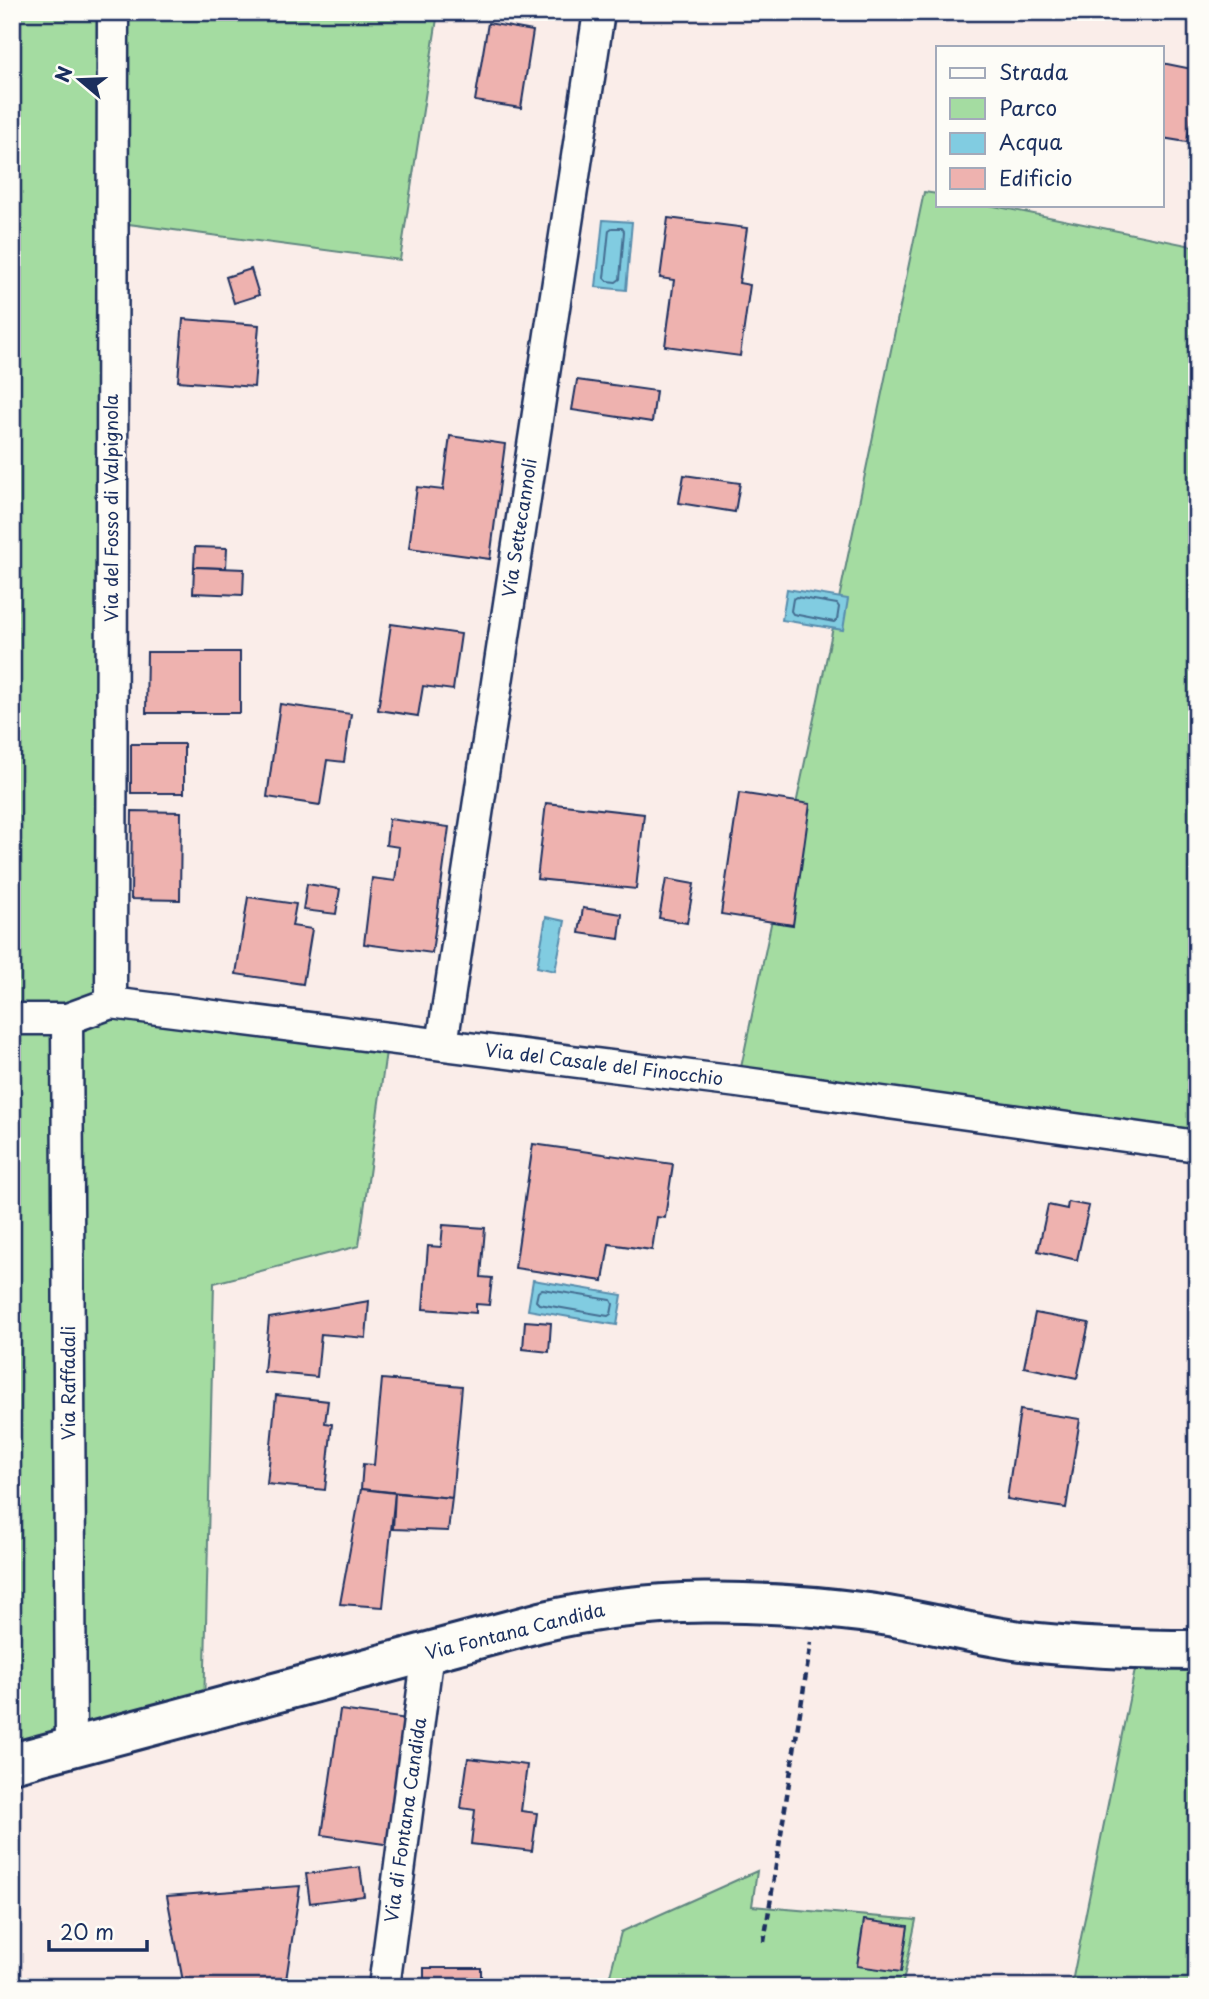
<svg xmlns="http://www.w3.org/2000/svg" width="1209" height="1999" font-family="'Playpen Sans',sans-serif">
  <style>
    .green { fill: #a4dca1; stroke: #608680; stroke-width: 2 }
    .water { fill: #81cce1; stroke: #588dad; stroke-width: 2 }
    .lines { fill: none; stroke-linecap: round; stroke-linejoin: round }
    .shore { stroke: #446e92; stroke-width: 2 }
    .building { fill: #eeb2af; stroke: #1b2f5e; stroke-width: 2 }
    .street-casing { stroke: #1b2f5e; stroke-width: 35 }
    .secondary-casing { stroke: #1b2f5e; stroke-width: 44 }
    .path { stroke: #1b2f5e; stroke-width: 4.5; stroke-dasharray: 7 5; stroke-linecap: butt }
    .street { stroke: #fdfcf7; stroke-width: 30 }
    .secondary { stroke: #fdfcf7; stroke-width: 38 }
    .labels { text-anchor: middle; stroke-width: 6; stroke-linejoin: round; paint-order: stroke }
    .street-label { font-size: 18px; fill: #1b2f5e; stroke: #fdfcf7 }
  </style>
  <rect width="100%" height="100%" fill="#faede9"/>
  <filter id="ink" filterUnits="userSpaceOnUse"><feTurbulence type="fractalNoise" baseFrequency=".0143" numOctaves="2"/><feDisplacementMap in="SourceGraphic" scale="14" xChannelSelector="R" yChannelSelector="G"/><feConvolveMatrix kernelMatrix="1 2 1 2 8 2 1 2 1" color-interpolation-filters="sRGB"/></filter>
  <g filter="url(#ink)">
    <!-- green -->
    <g class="green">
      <polygon points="12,12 438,12 400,260 113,222 111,1003 388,1037 359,1246 214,1283 204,1711 12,1763"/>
      <polygon points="924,192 938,194 938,205 989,205 1197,247 1197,1146 738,1082"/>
      <polygon points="1139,1650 1197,1650 1197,1987 1071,1987"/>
      <polygon points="757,1871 752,1906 916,1920 902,1987 607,1987 621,1932"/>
    </g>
    <!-- water -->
    <g class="water">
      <polygon points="603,220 632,222 626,290 596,287"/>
      <polygon points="787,589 848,599 843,630 782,620"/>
      <polygon points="546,917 565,921 555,971 537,967"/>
      <polygon points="533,1280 622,1295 617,1325 528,1310"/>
    </g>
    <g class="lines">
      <!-- shore -->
      <g class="shore">
        <polygon points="612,228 622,228 624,231 620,279 616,282 607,281 604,278 609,230"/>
        <polygon points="796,597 837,604 839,607 837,620 834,622 793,614 791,611 793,599"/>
        <polygon points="542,1289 611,1300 613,1304 611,1314 608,1316 539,1304 536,1301 538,1292"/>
      </g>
    </g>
    <!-- building -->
    <g class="building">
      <polygon points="488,23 533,31 521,108 475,101"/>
      <polygon points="1162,63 1197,70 1197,92 1187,142 1162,138 1162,139"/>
      <polygon points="668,218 747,228 739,283 750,285 740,356 665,346 674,280 660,278"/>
      <polygon points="251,269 259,295 234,303 226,277"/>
      <polygon points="183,319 259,325 254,387 178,381"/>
      <polygon points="577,380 656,391 652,422 572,410"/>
      <polygon points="450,436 505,444 490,559 409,548 417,487 443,490"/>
      <polygon points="684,475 740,483 735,512 679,503"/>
      <polygon points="195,547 227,548 226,568 194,567"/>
      <polygon points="194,567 244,569 243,595 193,593"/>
      <polygon points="391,624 461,634 453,690 423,686 418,716 378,710"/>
      <polygon points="147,652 240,652 240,713 146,713"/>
      <polygon points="280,704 351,714 344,762 327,760 320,805 267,797"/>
      <rect x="131" y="744" width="53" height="49"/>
      <polygon points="739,793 810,804 793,925 721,914"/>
      <polygon points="546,803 644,814 636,889 537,879"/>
      <polygon points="132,811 181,812 180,900 131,899"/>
      <polygon points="389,819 449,827 432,953 364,944 372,878 395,881 399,847 386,845"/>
      <polygon points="666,879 694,884 687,923 659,918"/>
      <polygon points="307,884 340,889 336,914 303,910"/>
      <polygon points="248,897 296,904 292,926 312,929 303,984 236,974"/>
      <polygon points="583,908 622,914 619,939 579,933"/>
      <polygon points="533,1144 673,1164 665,1218 657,1217 652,1250 609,1244 603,1281 515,1268"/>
      <polygon points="1068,1202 1089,1206 1077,1260 1038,1251 1048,1205 1067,1209"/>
      <polygon points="443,1225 485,1228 481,1277 492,1278 489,1305 476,1304 476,1313 423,1309 428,1246 441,1247"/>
      <polygon points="369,1301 366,1338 321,1334 317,1377 264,1372 269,1318"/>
      <polygon points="1035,1313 1089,1323 1077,1378 1024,1367"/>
      <polygon points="525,1321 551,1323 549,1352 523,1349"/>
      <polygon points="382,1379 462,1386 452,1498 361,1489 363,1464 374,1465"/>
      <polygon points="276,1395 328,1401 325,1423 332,1424 325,1490 267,1484"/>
      <polygon points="1020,1410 1080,1419 1066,1508 1007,1499"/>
      <polygon points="361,1489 395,1493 383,1607 340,1604"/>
      <polygon points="395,1493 452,1498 448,1531 393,1529"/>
      <polygon points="340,1710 408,1719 391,1845 322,1835"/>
      <polygon points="468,1758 527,1765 521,1811 537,1813 532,1851 471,1844 475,1810 461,1808"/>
      <polygon points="360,1867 364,1896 310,1903 306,1874"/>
      <polygon points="300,1886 285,1987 184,1987 167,1896"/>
      <polygon points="864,1920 908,1926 901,1972 857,1966"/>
      <rect x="424" y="1968" width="57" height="19"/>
    </g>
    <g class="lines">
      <defs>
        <g id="street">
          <polyline points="111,1003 113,12"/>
          <polyline points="12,1019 67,1019 111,1003 738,1082 1197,1146"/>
          <polyline points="67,1019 71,1746"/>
          <polyline points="442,1044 599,12"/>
          <polyline points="384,1987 428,1652"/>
        </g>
        <path id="secondary" d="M 12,1763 L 541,1622 C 648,1596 760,1599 869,1613 C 920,1620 970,1634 1021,1641 C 1079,1648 1138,1650 1197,1650"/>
      </defs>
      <!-- street casing -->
      <use href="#street" class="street-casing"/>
      <!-- secondary casing -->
      <use href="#secondary" class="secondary-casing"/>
      <!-- path -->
      <polyline class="path" points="764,1942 811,1642"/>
      <!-- street -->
      <use href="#street" class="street"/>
      <!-- secondary -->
      <use href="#secondary" class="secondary"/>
    </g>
  </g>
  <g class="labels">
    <!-- street labels -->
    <g class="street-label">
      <text transform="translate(112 508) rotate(-90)" y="6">Via del Fosso di Valpignola</text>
      <text transform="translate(520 528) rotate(-81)" y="6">Via Settecannoli</text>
      <text transform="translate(604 1065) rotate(7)" y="6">Via del Casale del Finocchio</text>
      <text transform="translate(69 1383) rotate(-90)" y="6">Via Raffadali</text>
      <text transform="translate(515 1632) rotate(-14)" y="6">Via Fontana Candida</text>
      <text transform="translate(406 1820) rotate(-82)" y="6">Via di Fontana Candida</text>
    </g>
  </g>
  <!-- margin -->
  <rect width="1209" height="1999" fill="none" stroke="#fdfcf7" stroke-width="42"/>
  <rect x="21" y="21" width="1167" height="1957" fill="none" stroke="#1b2f5e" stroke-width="2.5" filter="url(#ink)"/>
  <!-- legend -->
  <rect x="936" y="46" width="228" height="161" fill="#fdfcf7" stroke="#a3aaba" stroke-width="2"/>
  <rect x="950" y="68" width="35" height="10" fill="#fdfcf7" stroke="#a3aaba" stroke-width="2"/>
  <text x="999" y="80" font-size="21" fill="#1b2f5e">Strada</text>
  <rect x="950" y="98" width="35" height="21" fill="#a4dca1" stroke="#a3aaba" stroke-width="2"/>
  <text x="999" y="116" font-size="21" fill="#1b2f5e">Parco</text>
  <rect x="950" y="133" width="35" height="21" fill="#81cce1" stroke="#a3aaba" stroke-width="2"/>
  <text x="999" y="150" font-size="21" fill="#1b2f5e">Acqua</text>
  <rect x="950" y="168" width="35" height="21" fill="#eeb2af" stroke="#a3aaba" stroke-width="2"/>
  <text x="999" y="186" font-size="21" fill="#1b2f5e">Edificio</text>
  <!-- north arrow -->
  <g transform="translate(80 80) rotate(289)" stroke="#fdfcf7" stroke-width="5" paint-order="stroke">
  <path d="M0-5L12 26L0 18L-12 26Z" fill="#1b2f5e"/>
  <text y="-10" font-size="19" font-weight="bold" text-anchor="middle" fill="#1b2f5e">N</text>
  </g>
  <!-- scale -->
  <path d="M49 1940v10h98v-10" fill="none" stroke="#1b2f5e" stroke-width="3.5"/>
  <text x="60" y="1940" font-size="21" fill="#1b2f5e" stroke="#fdfcf7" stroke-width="5" paint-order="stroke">20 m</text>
</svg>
